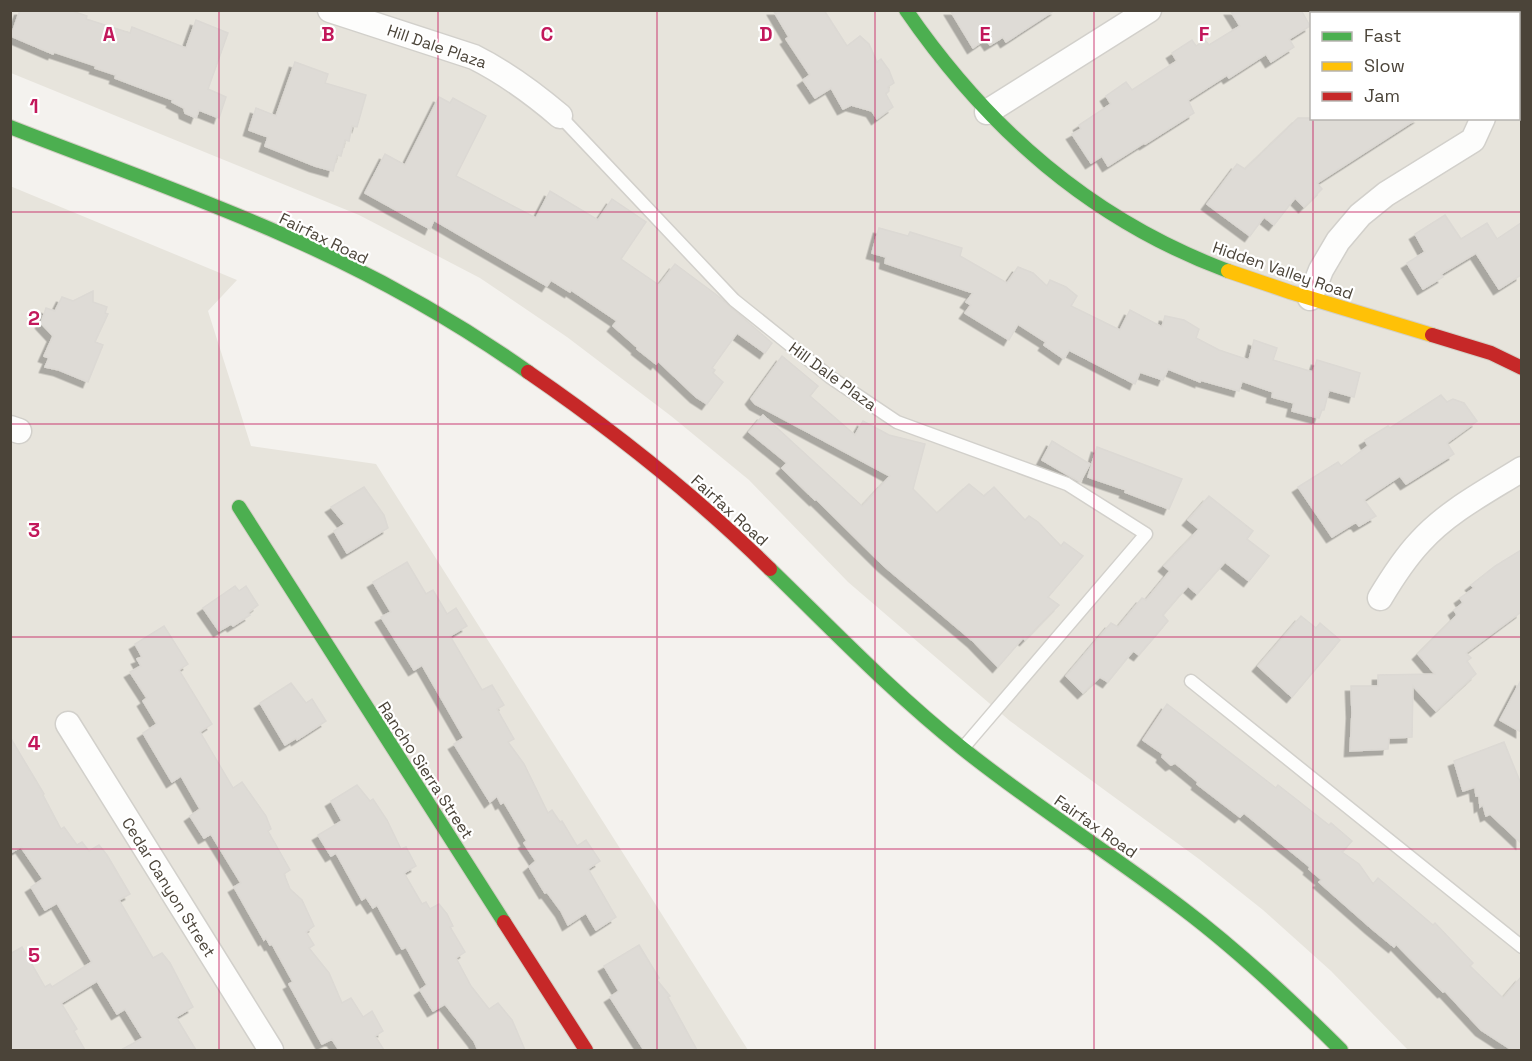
<svg xmlns="http://www.w3.org/2000/svg" width="1532" height="1061" font-family="'Space Grotesk',sans-serif">
  <style>
    .residential { fill: #e7e4dc; fill-rule: evenodd }
    .building { fill: #dedbd6; stroke: #dcd9d4; stroke-width: 1.5; filter: url(#shadow) }
    .lines { fill: none; stroke-linecap: round; stroke-linejoin: round }
    .lane-casing { stroke: #d2d0cb; stroke-width: 15 }
    .street-casing { stroke: #d2d0cb; stroke-width: 27 }
    .fast-casing { stroke: #d3cfc5; stroke-width: 16 }
    .slow-casing { stroke: #d3cfc5; stroke-width: 16 }
    .jam-casing { stroke: #d3cfc5; stroke-width: 16 }
    .lane { stroke: #fdfdfc; stroke-width: 12 }
    .street { stroke: #fdfdfc; stroke-width: 24 }
    .fast { stroke: #4caf50; stroke-width: 14 }
    .slow { stroke: #ffc107; stroke-width: 14 }
    .jam { stroke: #c62828; stroke-width: 14 }
    .grid { fill: none; stroke: #c2185b; stroke-width: 1.5; stroke-opacity: 0.55 }
    .labels { text-anchor: middle; stroke-width: 4.5; stroke-linejoin: round; paint-order: stroke }
    .street-label { font-size: 16px; fill: #4b4439; stroke: #fff }
    .grid-label { font-size: 20px; text-anchor: middle; font-weight: bold; fill: #c2185b; stroke: #fff; stroke-width: 4.5; stroke-linejoin: round; paint-order: stroke }
  </style>
  <defs>
    <filter id="shadow"><feDropShadow dx="-5.5" dy="5.5" stdDeviation="0" flood-color="#0004"/></filter>
  </defs>
  <rect width="100%" height="100%" fill="#f4f2ee"/>
  <!-- residential -->
  <g class="residential">
    <path d="M 10,11 L 1521,11 L 1521,1050 L 1408,1050 L 1331,971 L 1263,910 L 1199,859 L 1010,721 L 848,582 L 749,480 L 671,416 L 567,337 L 480,278 L 359,215 L 11,73 ZM 1312,14 L 1518,14 L 1518,118 L 1312,118 Z"/>
    <polygon points="10,186 237,280 208,311 251,446 376,464 748,1050 11,1050"/>
  </g>
  <!-- building -->
  <g class="building">
    <polygon points="20,10 69,10 87,16 86,19 130,33 132,27 186,48 196,20 228,33 208,89 226,97 219,118 199,110 196,118 185,113 184,108 172,102 173,100 115,78 116,75 95,68 96,66 54,52 53,54 11,36"/>
    <polygon points="773,10 824,10 847,46 860,36 869,44 877,62 881,59 889,70 894,83 888,87 889,91 886,94 893,107 877,119 872,111 851,105 843,109 831,88 815,98 803,80 810,75 786,39 789,37"/>
    <polygon points="950,10 1055,10 1006,42 1003,37 990,45 986,39 973,48"/>
    <polygon points="1230,10 1301,10 1310,26 1289,39 1294,47 1271,62 1266,54 1229,78 1227,75 1188,100 1194,113 1145,144 1144,143 1108,166 1102,156 1091,163 1072,134 1081,129 1079,125 1111,104 1106,96 1126,82 1132,90 1177,61 1172,53 1192,40 1196,46 1205,40 1209,45 1240,26"/>
    <polygon points="295,62 328,74 325,83 366,95 357,127 352,126 349,141 345,140 341,156 337,155 333,171 315,166 265,146 268,137 249,130 256,108 276,116"/>
    <polygon points="439,97 450,103 453,98 486,116 456,176 536,218 550,191 598,220 612,199 646,222 621,259 659,285 675,264 718,296 772,343 765,353 737,333 712,368 715,370 713,373 723,382 707,404 696,397 658,361 656,364 637,349 638,348 613,326 617,321 571,290 570,292 551,280 547,286 434,220 430,229 365,193 385,154 405,165"/>
    <polygon points="1298,118 1418,118 1317,183 1322,189 1304,207 1295,198 1274,225 1264,217 1250,236 1207,204 1237,164 1245,169"/>
    <polygon points="1445,215 1461,239 1487,223 1497,239 1521,223 1521,275 1499,289 1476,253 1441,274 1443,277 1423,289 1407,263 1425,252 1415,234"/>
    <polygon points="879,228 908,236 910,232 962,248 960,256 1007,283 1018,267 1033,273 1047,286 1050,280 1066,287 1077,296 1071,306 1120,330 1130,310 1162,327 1165,316 1184,320 1199,329 1196,338 1219,350 1249,360 1254,340 1277,348 1273,360 1313,372 1317,360 1360,373 1354,397 1329,390 1324,410 1322,410 1319,418 1292,411 1294,403 1272,397 1273,392 1242,381 1239,391 1200,380 1200,382 1168,369 1163,380 1140,372 1135,384 1069,350 1064,359 1044,345 1046,342 1018,324 1009,340 965,313 971,305 966,302 973,293 885,263 886,257 872,253"/>
    <polygon points="93,291 93,302 107,307 105,313 108,314 95,342 103,345 88,382 59,370 45,367 49,358 44,356 53,336 41,323 46,308 55,311 62,297 73,301"/>
    <polygon points="782,356 818,386 810,396 855,435 863,421 889,435 925,444 913,489 937,513 969,484 984,496 994,487 1025,520 1029,516 1038,522 1061,546 1064,542 1083,556 1048,597 1059,605 1025,640 1023,638 998,667 974,642 884,566 816,499 815,500 782,468 787,463 749,432 763,415 862,506 890,476 755,404 751,399"/>
    <polygon points="1441,395 1447,402 1453,399 1464,403 1477,421 1447,443 1454,454 1406,484 1400,476 1364,500 1376,516 1359,526 1356,522 1332,537 1298,487 1338,462 1341,466 1368,446 1365,440 1388,426 1390,428"/>
    <polygon points="1052,441 1090,464 1080,482 1042,460"/>
    <polygon points="1097,447 1182,479 1169,509 1125,492 1126,490 1088,477"/>
    <polygon points="364,487 384,515 388,528 347,553 334,531 345,524 331,507"/>
    <polygon points="1209,496 1253,531 1247,539 1269,556 1249,581 1225,562 1197,594 1188,586 1163,615 1168,621 1139,655 1133,651 1108,682 1100,677 1083,693 1066,676 1111,623 1118,627 1142,598 1146,600 1170,571 1164,566 1199,529 1188,520"/>
    <polygon points="1521,550 1521,612 1466,653 1471,658 1467,661 1476,674 1436,711 1413,686 1412,737 1389,738 1388,749 1350,751 1352,713 1351,686 1378,686 1378,675 1435,674 1418,654 1457,615 1454,610 1463,603 1460,598 1474,588 1471,585 1495,566"/>
    <polygon points="407,562 426,594 433,590 447,614 456,608 467,626 450,636 482,690 492,685 504,705 497,709 514,739 508,742 524,764 548,813 552,810 560,822 562,821 577,846 586,840 600,861 588,869 616,917 596,930 586,913 568,925 561,911 547,892 545,893 529,867 536,861 524,843 527,841 504,802 501,804 497,796 490,802 454,744 464,738 422,665 414,670 381,617 391,612 373,582"/>
    <polygon points="235,586 239,591 246,586 258,605 248,613 250,615 233,626 231,624 219,631 203,608"/>
    <polygon points="1301,616 1316,628 1320,623 1340,640 1292,697 1258,666"/>
    <polygon points="164,626 188,664 179,670 212,724 200,732 233,788 242,782 266,816 271,829 268,831 290,870 284,874 290,889 302,900 314,926 306,932 314,945 309,948 329,973 342,1003 351,998 363,1017 372,1011 383,1031 375,1036 384,1050 339,1050 332,1039 322,1044 289,984 293,982 272,944 270,945 266,938 264,940 234,887 241,883 211,834 204,838 190,816 200,809 181,776 172,782 143,733 157,724 143,701 147,698 130,672 141,666 137,659 142,657 135,644"/>
    <polygon points="1521,680 1521,732 1500,720"/>
    <polygon points="291,683 306,703 312,699 326,721 297,740 296,738 285,745 260,703"/>
    <polygon points="1167,704 1276,788 1278,785 1329,825 1331,823 1352,841 1342,852 1359,864 1373,884 1378,878 1433,925 1435,923 1473,963 1470,966 1503,998 1521,977 1521,1050 1512,1050 1481,1030 1445,991 1443,992 1396,944 1394,947 1371,928 1319,882 1322,880 1309,869 1310,867 1244,813 1240,817 1197,784 1198,782 1175,763 1171,765 1162,757 1163,754 1143,740"/>
    <polygon points="10,737 44,794 43,795 61,829 64,827 77,845 82,842 89,851 99,845 107,855 130,894 119,900 153,958 162,953 170,963 193,1007 176,1017 196,1050 121,1050 143,1038 125,1009 117,1014 97,981 61,1003 77,1029 74,1031 85,1050 10,1050 10,954 22,947 45,987 50,984 52,987 92,962 57,903 45,910 31,887 43,879 21,847 10,853"/>
    <polygon points="1504,742 1521,784 1521,843 1490,814 1486,816 1483,805 1480,807 1479,796 1476,796 1475,787 1463,791 1454,761"/>
    <polygon points="357,785 370,801 373,799 387,820 401,849 406,847 416,866 404,873 422,904 426,902 430,909 439,904 447,914 453,926 450,927 465,952 456,958 471,986 489,1009 498,1003 512,1020 525,1050 478,1050 474,1041 445,1004 433,1011 420,990 427,985 406,947 402,949 377,905 373,908 366,897 362,900 336,853 331,856 318,835 342,821 331,801"/>
    <polygon points="639,945 659,978 657,980 670,996 668,997 697,1050 644,1050 610,997 619,991 604,966"/>
  </g>
  <g class="lines">
    <defs>
      <g id="lane">
        <polyline points="560,116 734,300 830,377 897,422 1067,484 1146,534 963,748"/>
        <polyline points="1191,681 1522,947"/>
      </g>
      <g id="street">
        <path d="M 330,10 L 474,57 C 506,73 533,93 560,116"/>
        <polyline points="1429,10 1431,14"/>
        <polyline points="987,112 1149,10"/>
        <polyline points="1310,298 1321,270 1338,241 1360,215 1386,194 1473,140 1483,118"/>
        <polyline points="10,428 19,431"/>
        <path d="M 1380,598 C 1392,578 1404,559 1420,542 C 1448,511 1487,491 1522,469"/>
        <polyline points="68,724 271,1050"/>
      </g>
      <g id="fast">
        <path d="M 906,10 C 988,129 1091,220 1228,271"/>
        <path d="M 10,127 C 102,163 196,196 286,236 C 370,273 453,319 528,372"/>
        <polyline points="239,507 504,922"/>
        <path d="M 770,569 C 833,630 893,693 962,748 C 1033,805 1110,853 1182,908 C 1239,951 1291,1000 1341,1050"/>
      </g>
      <polyline id="slow" points="1228,271 1290,292 1432,335"/>
      <g id="jam">
        <polyline points="1432,335 1491,353 1522,368"/>
        <path d="M 528,372 C 614,431 696,496 770,569"/>
        <polyline points="504,922 586,1050"/>
      </g>
    </defs>
    <!-- lane casing -->
    <use href="#lane" class="lane-casing"/>
    <!-- street casing -->
    <use href="#street" class="street-casing"/>
    <!-- fast casing -->
    <use href="#fast" class="fast-casing"/>
    <!-- slow casing -->
    <use href="#slow" class="slow-casing"/>
    <!-- jam casing -->
    <use href="#jam" class="jam-casing"/>
    <!-- lane -->
    <use href="#lane" class="lane"/>
    <!-- street -->
    <use href="#street" class="street"/>
    <!-- fast -->
    <use href="#fast" class="fast"/>
    <!-- slow -->
    <use href="#slow" class="slow"/>
    <!-- jam -->
    <use href="#jam" class="jam"/>
  </g>
  <!-- grid -->
  <path class="grid" d="M 219,10 L 219,1050M 438,10 L 438,1050M 657,10 L 657,1050M 875,10 L 875,1050M 1094,10 L 1094,1050M 1313,10 L 1313,14M 1313,118 L 1313,1050M 10,212 L 1522,212M 10,424 L 1522,424M 10,637 L 1522,637M 10,849 L 1522,849"/>
  <g class="labels">
    <!-- street labels -->
    <g class="street-label">
      <text transform="translate(437 46) rotate(19)" y="6">Hill Dale Plaza</text>
      <text transform="translate(324 238) rotate(26)" y="6">Fairfax Road</text>
      <text transform="translate(1283 270) rotate(19)" y="6">Hidden Valley Road</text>
      <text transform="translate(833 376) rotate(36)" y="6">Hill Dale Plaza</text>
      <text transform="translate(730 510) rotate(42)" y="6">Fairfax Road</text>
      <text transform="translate(426 770) rotate(57)" y="6">Rancho Sierra Street</text>
      <text transform="translate(1096 826) rotate(35)" y="6">Fairfax Road</text>
      <text transform="translate(169 887) rotate(58)" y="6">Cedar Canyon Street</text>
    </g>
  </g>
  <g class="grid-label">
    <text x="109" y="41">A</text>
    <text x="328" y="41">B</text>
    <text x="547" y="41">C</text>
    <text x="766" y="41">D</text>
    <text x="985" y="41">E</text>
    <text x="1204" y="41">F</text>
    <text x="34" y="113">1</text>
    <text x="34" y="325">2</text>
    <text x="34" y="537">3</text>
    <text x="34" y="750">4</text>
    <text x="34" y="962">5</text>
  </g>
  <!-- border -->
  <rect width="1532" height="1061" fill="none" stroke="#4b4439" stroke-width="24"/>
  <!-- legend -->
  <rect x="1310" y="12" width="210" height="108" fill="#ffffff" stroke="#b7b4b0" stroke-width="1.5"/>
  <rect x="1322" y="32" width="30" height="9" fill="#4caf50" stroke="#b7b4b0" stroke-width="1.5"/>
  <text x="1364" y="42" font-size="18" fill="#4b4439">Fast</text>
  <rect x="1322" y="62" width="30" height="9" fill="#ffc107" stroke="#b7b4b0" stroke-width="1.5"/>
  <text x="1364" y="72" font-size="18" fill="#4b4439">Slow</text>
  <rect x="1322" y="92" width="30" height="9" fill="#c62828" stroke="#b7b4b0" stroke-width="1.5"/>
  <text x="1364" y="102" font-size="18" fill="#4b4439">Jam</text>
</svg>
